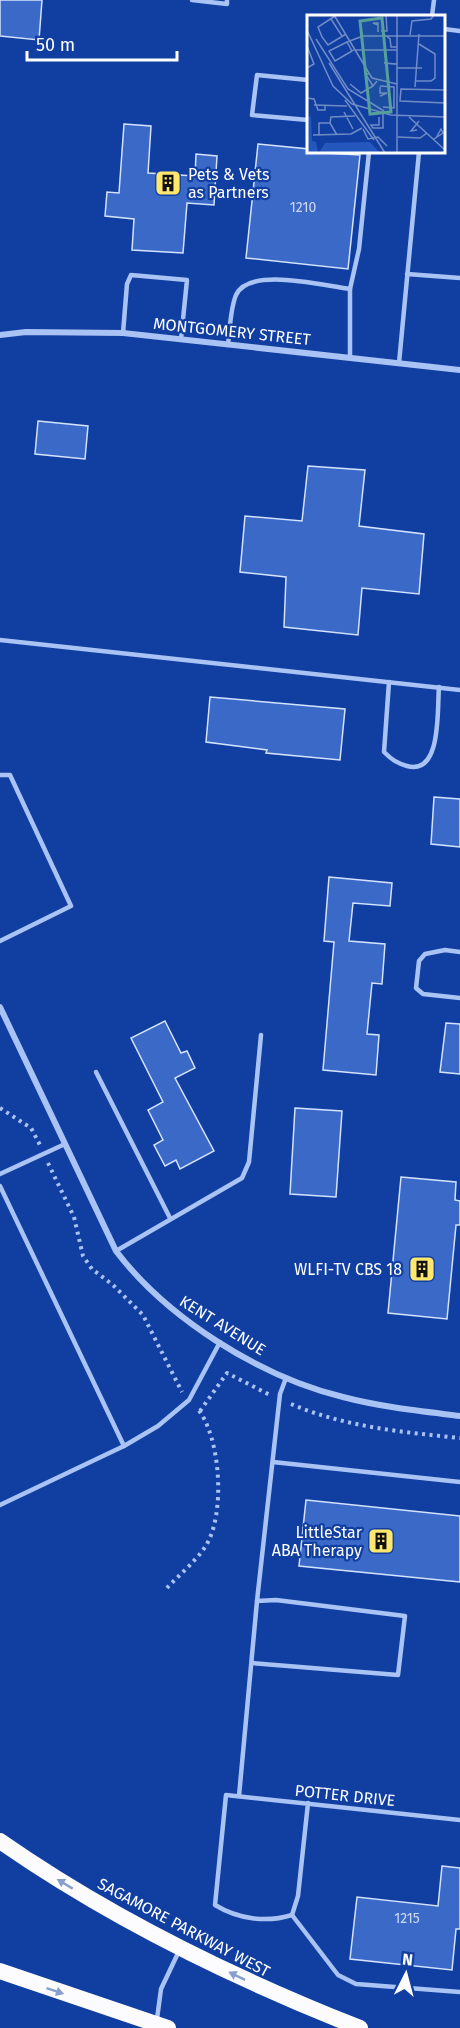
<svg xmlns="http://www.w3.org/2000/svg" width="460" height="2028" font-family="'Fira Sans',sans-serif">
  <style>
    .building { fill: #3a69c8; stroke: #d3e2fe; stroke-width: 1.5 }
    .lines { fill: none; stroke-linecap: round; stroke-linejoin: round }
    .path { stroke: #aac3f5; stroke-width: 4; stroke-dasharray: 3 4.5; stroke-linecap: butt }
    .service { stroke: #aac3f5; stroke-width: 4.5 }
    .minor { stroke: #aac3f5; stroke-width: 6 }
    .trunk { stroke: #fcfcff; stroke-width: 16 }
    .oneway { fill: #869ed0 }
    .labels { text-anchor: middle; stroke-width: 4.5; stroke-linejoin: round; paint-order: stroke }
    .number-label { font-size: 14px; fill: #cedaf1 }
    .poi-label { font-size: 16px; fill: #fff; stroke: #113fa1; text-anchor: end }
    .street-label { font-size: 16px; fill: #fff; stroke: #113fa1 }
    .inset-road { fill: none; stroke: #708cc7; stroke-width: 1.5 }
    .view { fill: #579f9a; fill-opacity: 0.15; stroke: #579f9a; stroke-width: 3 }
    .inset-edge { fill: none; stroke: #fff; stroke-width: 3 }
  </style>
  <rect width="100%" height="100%" fill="#113fa1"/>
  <!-- building -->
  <g class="building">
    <polygon points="0,0 42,0 39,40 0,36"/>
    <polygon points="124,124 151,126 148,173 195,176 196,154 217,156 214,205 187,203 183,253 132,250 134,219 105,216 107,192 119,193"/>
    <polygon points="258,144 309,149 309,152 360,155 348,269 246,258"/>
    <polygon points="38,421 88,426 85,459 35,454"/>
    <polygon points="308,466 365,470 359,526 424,534 419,594 362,588 358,635 284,627 286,577 240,572 245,516 302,521"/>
    <polygon points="210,697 345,709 340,760 266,753 267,750 206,742"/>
    <polygon points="434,797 460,799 460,847 431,844"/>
    <polygon points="329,877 392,883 390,906 353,903 349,941 385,944 382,984 372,983 367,1034 379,1035 376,1075 323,1070 334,942 324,941"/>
    <polygon points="165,1021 181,1053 187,1051 195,1068 175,1078 214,1151 180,1169 176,1160 165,1166 154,1145 163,1140 148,1110 163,1102 131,1038"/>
    <polygon points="446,1023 460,1024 460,1074 440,1072"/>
    <polygon points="295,1108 342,1111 336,1197 290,1194"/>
    <polygon points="401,1177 456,1182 455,1200 460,1201 460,1225 456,1225 447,1319 388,1313"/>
    <polygon points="306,1500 460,1516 460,1582 299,1566"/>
    <polygon points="442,1866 460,1868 460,1929 456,1929 452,1970 350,1959 357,1897 438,1906"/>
  </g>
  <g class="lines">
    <!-- path -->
    <g class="path">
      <polyline points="0,1108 31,1128 40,1145"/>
      <polyline points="48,1163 74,1217 83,1256 92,1269 113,1285 143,1315 182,1392"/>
      <path d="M 291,1404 C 345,1427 402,1432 460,1438"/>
      <polyline points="200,1411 227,1373 270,1395"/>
      <path d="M 167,1588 C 179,1575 195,1562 205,1547 C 226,1516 221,1436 197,1408"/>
    </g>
    <!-- service -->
    <g class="service">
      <polyline points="192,0 227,4 227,0"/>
      <polyline points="432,16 434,0"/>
      <polyline points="444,29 460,31"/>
      <polyline points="308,80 257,75 252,115 308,120"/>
      <polyline points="407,274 460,278"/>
      <polyline points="350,289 359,249 369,152"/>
      <polyline points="123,333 127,284 131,275 187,280 181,339"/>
      <path d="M 228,345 C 230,329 230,310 236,295 C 249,266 324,286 350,289 L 350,358"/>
      <polyline points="399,363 419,152"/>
      <polyline points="0,640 460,690"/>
      <path d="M 389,682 L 384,752 C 392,760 397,763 407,766 C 442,776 437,709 439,687"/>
      <polyline points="0,775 10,775 71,906 0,941"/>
      <polyline points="460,952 445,950 425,954 419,961 416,988 423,994 460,998"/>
      <polyline points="96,1072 170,1218"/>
      <polyline points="0,1174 65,1144"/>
      <polyline points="0,1186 124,1446 158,1426 189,1400 220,1342"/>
      <polyline points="116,1251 242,1178 249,1162 261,1035"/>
      <polyline points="273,1462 460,1482"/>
      <polyline points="0,1505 124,1446"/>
      <polyline points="252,1663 398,1675 405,1616 276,1600 257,1601 280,1394 286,1378"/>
      <polyline points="239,1796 257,1601"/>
      <path d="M 308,1803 L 298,1896 L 292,1915 C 266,1923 238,1919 215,1905 L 226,1795 L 460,1820"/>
      <polyline points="292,1915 338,1975 356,1984 460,1992"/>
      <polyline points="157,2019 161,1989 179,1951"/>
    </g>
    <!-- minor -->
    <g class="minor">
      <polyline points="0,335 26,332 123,333 460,370"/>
      <path d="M 0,1007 L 116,1251 C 167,1318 260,1377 343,1397 C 381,1407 420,1411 460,1416"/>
    </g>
    <!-- trunk -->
    <g class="trunk">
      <path d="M 0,1841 C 112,1919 233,1978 360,2028"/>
      <polyline points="0,1971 168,2028"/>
    </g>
  </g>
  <!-- one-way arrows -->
  <defs><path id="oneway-solid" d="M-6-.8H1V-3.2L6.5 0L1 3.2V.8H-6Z" transform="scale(1.5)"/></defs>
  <g class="oneway">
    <use href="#oneway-solid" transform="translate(65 1884) rotate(-149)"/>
    <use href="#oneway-solid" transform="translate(237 1976) rotate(-154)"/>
    <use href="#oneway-solid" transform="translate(55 1991) rotate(18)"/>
  </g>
  <!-- icons -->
  <defs>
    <symbol id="building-square" viewBox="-11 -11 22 22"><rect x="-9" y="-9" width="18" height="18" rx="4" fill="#ffe76e" stroke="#113fa1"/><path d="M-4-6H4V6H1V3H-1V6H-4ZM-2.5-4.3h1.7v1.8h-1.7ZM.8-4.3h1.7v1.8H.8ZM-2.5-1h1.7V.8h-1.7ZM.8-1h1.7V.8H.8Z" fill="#111"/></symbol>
  </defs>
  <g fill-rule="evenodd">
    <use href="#building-square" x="153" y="168" width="30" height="30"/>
    <use href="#building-square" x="407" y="1254" width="30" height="30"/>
    <use href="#building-square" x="366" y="1526" width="30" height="30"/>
  </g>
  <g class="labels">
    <!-- number labels -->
    <g class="number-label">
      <text x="303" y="212">1210</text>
      <text x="407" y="1923">1215</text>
    </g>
    <!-- poi labels -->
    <g class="poi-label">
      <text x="188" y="180" text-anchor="start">Pets &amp; Vets<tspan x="188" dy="18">as Partners</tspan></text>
      <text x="402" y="1275">WLFI-TV CBS 18</text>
      <text x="362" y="1538">LittleStar<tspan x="362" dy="18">ABA Therapy</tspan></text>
    </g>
    <!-- street labels -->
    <g class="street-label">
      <text transform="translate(232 331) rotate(6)" y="6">MONTGOMERY STREET</text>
      <text transform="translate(223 1325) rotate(32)" y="6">KENT AVENUE</text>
      <text transform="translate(345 1795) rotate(6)" y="6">POTTER DRIVE</text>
      <text transform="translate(184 1927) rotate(28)" y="6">SAGAMORE PARKWAY WEST</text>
    </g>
  </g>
  <!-- overview -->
  <g transform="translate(307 15)">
    <rect width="138" height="138" fill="#113fa1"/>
    <path d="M 63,127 L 73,138 L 12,138 L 18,128 Z" fill="#2458bf"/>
    <path d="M 0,101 L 4,102 L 5,126 L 9,127 L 11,138 L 0,138 Z" fill="#2458bf"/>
    <path class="inset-road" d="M 27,0 L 65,63 L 90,69M 90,0 L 90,138M 28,1 L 11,12 L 15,22 L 21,30 L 39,19M 24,4 L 35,21M 0,15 L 26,71 L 45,89 L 84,100 L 138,102M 74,16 L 80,16 L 79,0M 71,17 L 71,8 L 66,8 L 71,10M 78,20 L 83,24 L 84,32 L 90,32M 103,20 L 105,6 L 124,4 L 127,0M 9,24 L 41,74 L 77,96M 40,27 L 22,36 L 28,46 L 45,36M 0,31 L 7,49 L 0,53M 48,34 L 45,36 L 40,27 L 56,21 L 138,21M 48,35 L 90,35M 22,48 L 78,138M 87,49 L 77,48 L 90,49M 90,53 L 115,53M 62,58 L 59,60 L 66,71 L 70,66M 108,66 L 124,66 L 128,63 L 128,39 L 112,29M 43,69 L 54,78 L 66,71M 73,71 L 87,72 L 87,93 L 76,92M 73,72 L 73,78 L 80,78 L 73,81M 108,72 L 112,19M 38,85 L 67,125M 7,90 L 40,91M 0,92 L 0,83 L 7,84 L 11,95 L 18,95 L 18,90M 37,97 L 46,114M 138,100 L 138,88 L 93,86 L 94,74 L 138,75M 72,102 L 72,110 L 64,110 L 66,113 L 76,113 L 76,99M 102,102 L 138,135M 23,108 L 24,102 L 48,101M 56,114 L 61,124 L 71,122 L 80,131M 110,115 L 104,116 L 112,106M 6,120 L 44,119 L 55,113M 12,120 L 12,108 L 23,108 L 30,120M 91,122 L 113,123 L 120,118M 127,124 L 136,118 L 134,114 L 129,123"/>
    <path class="view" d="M 75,3 L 84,97 L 63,99 L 53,6 Z"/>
    <rect width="138" height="138" class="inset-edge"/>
  </g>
  <!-- north arrow -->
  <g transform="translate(406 1974) rotate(6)" stroke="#113fa1" stroke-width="4.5" paint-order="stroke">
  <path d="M0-4.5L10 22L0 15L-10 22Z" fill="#ffffff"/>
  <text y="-9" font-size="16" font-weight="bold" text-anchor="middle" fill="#ffffff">N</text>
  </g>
  <!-- scale -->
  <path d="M27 51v9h150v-9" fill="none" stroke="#ffffff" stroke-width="3"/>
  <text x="36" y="51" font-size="18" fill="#ffffff" stroke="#113fa1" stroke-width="4.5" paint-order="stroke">50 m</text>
</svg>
